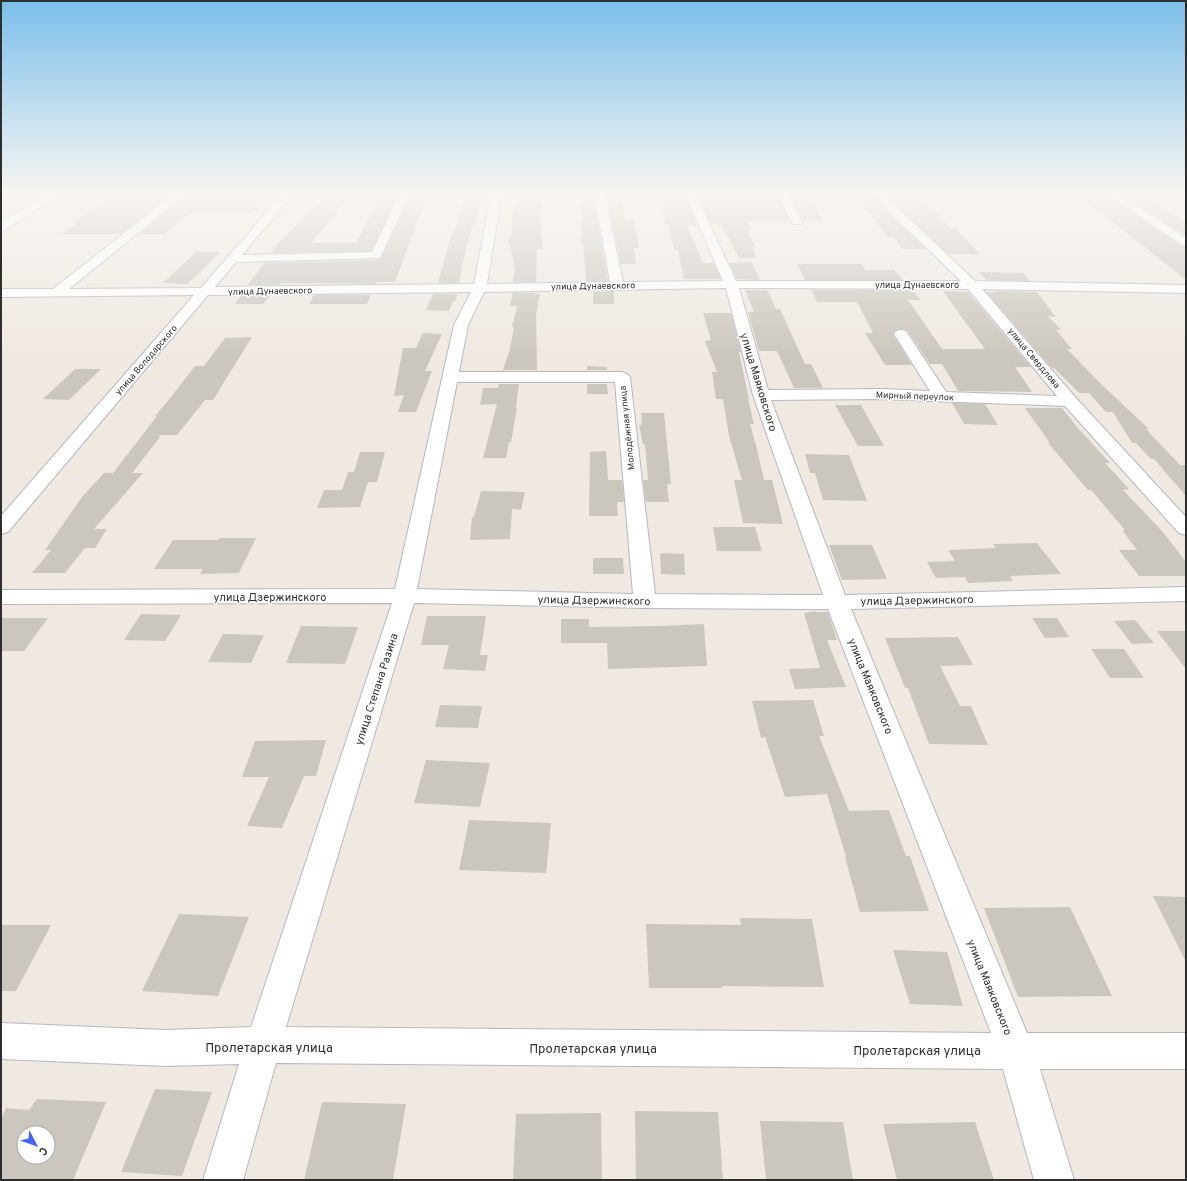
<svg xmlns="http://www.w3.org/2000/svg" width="1187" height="1181" font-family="Overpass,sans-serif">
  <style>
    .building { fill: #cbc7bf; fill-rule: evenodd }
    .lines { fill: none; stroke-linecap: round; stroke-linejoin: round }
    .minor-casing { stroke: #b4b7c1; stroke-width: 2 }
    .minor { fill: #fff; fill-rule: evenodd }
    .labels { text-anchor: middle; stroke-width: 3; stroke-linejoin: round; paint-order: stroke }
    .far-street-label { font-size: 9px; fill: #2e2e2e; stroke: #fff }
    .street-label { font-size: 11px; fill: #2e2e2e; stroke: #fff }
    .near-street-label { font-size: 13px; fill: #2e2e2e; stroke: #fff }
  </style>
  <rect width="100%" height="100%" fill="#efe9e1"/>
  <!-- building -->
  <g class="building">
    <polygon points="705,191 775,191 790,221 748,221 751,230 746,230 756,247 752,247 756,258 739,258 721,224 711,224 697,194 706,194"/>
    <polygon points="788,191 805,191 823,221 803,221"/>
    <polygon points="1069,191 1102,191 1181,246 1186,247 1186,280 1108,218"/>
    <polygon points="1118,191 1134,191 1186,222 1186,236"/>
    <polygon points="386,192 399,192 371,251 271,253 279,242 324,198 349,198 311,243 356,243 379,198 381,198"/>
    <polygon points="412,192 432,192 421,212 395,282 376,282 376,284 281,283 279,285 248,285 264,263 380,260"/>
    <polygon points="466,192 483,192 475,224 473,224 463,262 459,283 438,283 449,243 452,233 454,233"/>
    <polygon points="271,194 253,213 191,213 164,234 139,234 188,195"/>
    <polygon points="659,194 684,194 697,225 687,225 703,263 714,263 721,279 684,279 678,250 674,250 668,224 665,224"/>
    <polygon points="578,195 593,195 608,281 586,281 583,242 581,242 582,217"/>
    <polygon points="606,195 622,195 625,220 634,220 639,248 634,248 636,264 621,264"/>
    <polygon points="116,196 169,196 121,234 61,234 79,223 71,223"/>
    <polygon points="858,198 875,198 879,204 926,249 903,249 894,237 888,237"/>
    <polygon points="889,198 921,198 950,228 955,228 980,254 948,254"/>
    <polygon points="518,200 541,200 540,222 543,249 537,249 536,282 513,282 515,268 508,238 511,238 513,209 515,209"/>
    <polygon points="196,252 221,252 187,284 163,283"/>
    <polygon points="751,262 760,280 737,279 729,263"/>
    <polygon points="797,264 862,264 865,270 894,270 903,280 805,280"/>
    <polygon points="979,272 1024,273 1029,281 986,280"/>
    <polygon points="745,290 766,290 769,293 776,309 780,309 805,364 811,364 823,388 794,388 777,351 759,351 748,312 754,312"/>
    <polygon points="811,290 912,290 921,300 908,300 942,349 985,349 943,291 968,292 1031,367 1015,367 1032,392 958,391 942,364 930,364 907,330 901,329 895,330 893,335 912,365 885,365 865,333 873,333 857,302 817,302"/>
    <polygon points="614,291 614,304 593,304 593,292"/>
    <polygon points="996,291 1037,292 1056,317 1048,316 1061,330 1056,330 1072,349 1067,349 1101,384 1149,429 1146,429 1180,465 1186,465 1186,496 1154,459 1151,459 1136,443 1132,443 1113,412 1106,412 1089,393 1079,393 1054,368 1052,368 986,292 997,292"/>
    <polygon points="513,293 535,293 535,294 540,294 536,315 537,370 503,370 510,349 514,327 512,327 517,306 510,306"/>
    <polygon points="433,294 457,294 456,301 453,301 449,311 426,310"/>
    <polygon points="314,295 371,295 367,304 309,304"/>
    <polygon points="241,296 270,296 263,304 235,304"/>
    <polygon points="703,313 731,313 741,352 739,352 749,399 748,399 754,424 750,424 756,445 764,480 772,480 783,524 743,523 734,480 742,480 729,436 723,399 716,399 712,372 717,372 705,341 711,340"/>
    <polygon points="423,333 442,334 425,371 432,371 416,412 398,412 404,395 394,396 403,348 416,348"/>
    <polygon points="252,337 213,400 205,400 177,435 158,435 160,437 132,473 143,473 94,529 107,529 95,548 85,548 65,573 32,573 51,550 45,550 82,497 104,473 113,473 157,416 155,416 172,396 195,366 204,366 225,338"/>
    <polygon points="587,366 607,367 607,370 587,370"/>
    <polygon points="75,369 101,369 69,400 43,399"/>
    <polygon points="499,384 519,384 516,408 517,408 511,442 509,442 506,458 483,458 497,404 480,405 483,388 498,388"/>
    <polygon points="587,384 607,384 608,394 587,394"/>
    <polygon points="952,403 985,404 998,425 964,424"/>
    <polygon points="835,405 861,405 884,446 858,446"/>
    <polygon points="1025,408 1062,408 1077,427 1110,463 1105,463 1129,489 1123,490 1162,531 1186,562 1186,576 1139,576 1119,550 1137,550 1122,530 1125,530 1091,490 1088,490 1048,443 1050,443"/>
    <polygon points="641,413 664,413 671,484 667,484 669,502 646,502 643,480 648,480 645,444 643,444 639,425 642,425"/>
    <polygon points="606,451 608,480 622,480 624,502 617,502 618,516 589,516 590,452"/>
    <polygon points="360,452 385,452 377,482 368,482 360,507 317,508 324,490 342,490 348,472 354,472"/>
    <polygon points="805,454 849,455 867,501 823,500 815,473 810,473"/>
    <polygon points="481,491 525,492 521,510 512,509 510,539 470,540 472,517 474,517"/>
    <polygon points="713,527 755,527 762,551 717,551"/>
    <polygon points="219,538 256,538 239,573 200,574 203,569 154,569 173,540 218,540"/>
    <polygon points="1037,543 1061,574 1010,576 1013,581 968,583 965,577 936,578 927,562 955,561 948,550 996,548 993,544"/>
    <polygon points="829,545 872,545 887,579 842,580"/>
    <polygon points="660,553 684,554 685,575 661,574"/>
    <polygon points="593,558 623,558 624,574 593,574"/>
    <polygon points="816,611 816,612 828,612 837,640 827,640 846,687 795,689 789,669 820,668 804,613"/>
    <polygon points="141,614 181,615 165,641 124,640"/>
    <polygon points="427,616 486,616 480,655 488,655 485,671 443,669 449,645 421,645"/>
    <polygon points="1,618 48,618 24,651 1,651"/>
    <polygon points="1032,618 1057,618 1069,637 1045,638"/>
    <polygon points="561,619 589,619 589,627 663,626 704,624 707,666 608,669 607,643 561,643"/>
    <polygon points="1135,620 1154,643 1132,644 1114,621"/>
    <polygon points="301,626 358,627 345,664 286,663"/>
    <polygon points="1157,631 1186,631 1186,669"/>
    <polygon points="223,634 264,635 251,663 208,662"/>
    <polygon points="958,637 973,665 940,666 960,706 971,706 988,745 929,744 908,688 905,688 885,638"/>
    <polygon points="1091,649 1124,649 1144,678 1110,678"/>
    <polygon points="813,700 824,736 819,736 849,811 889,810 906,856 910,856 929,911 860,912 845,857 846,857 827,794 785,797 765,737 761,738 752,701"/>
    <polygon points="440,705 482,706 478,728 435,727"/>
    <polygon points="326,740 316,776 304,776 282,828 247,826 269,777 242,777 255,741"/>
    <polygon points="426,760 490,763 480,807 414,803"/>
    <polygon points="469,820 551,823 546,873 459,870"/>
    <polygon points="1153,896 1186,897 1186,962"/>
    <polygon points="1070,907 1112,996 1018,997 984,908"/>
    <polygon points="179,914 249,917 218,996 142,991"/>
    <polygon points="740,918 812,919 824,987 722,986 722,988 649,988 646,924 741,925"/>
    <polygon points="1,925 51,925 16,991 1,991"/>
    <polygon points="893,950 947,952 963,1006 910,1004"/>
    <polygon points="155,1089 212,1092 182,1176 121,1172"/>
    <path d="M 37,1099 L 106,1102 L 73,1180 L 1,1180 L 1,1119 L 6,1108 L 29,1110 ZM 24,1133 L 48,1133 L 48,1157 L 24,1157 Z"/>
    <polygon points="322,1102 406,1104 393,1180 304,1180"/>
    <polygon points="635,1111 718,1112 723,1180 636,1180"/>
    <polygon points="601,1113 602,1180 513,1180 516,1114"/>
    <polygon points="760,1121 843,1122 853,1180 766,1180"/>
    <polygon points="975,1122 994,1180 897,1180 883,1124"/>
  </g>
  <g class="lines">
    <defs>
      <g id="minor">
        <polygon points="53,191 65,191 5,230 1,231 1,223"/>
        <path d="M 178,191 L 190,191 L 69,289 L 201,288 L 285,191 L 296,191 L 242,255 L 372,252 L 401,191 L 411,191 L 380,258 L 236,262 L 215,287 L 474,284 L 492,191 L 502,191 L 487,284 L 610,282 L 594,191 L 604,191 L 623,282 L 723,281 L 684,191 L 694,191 L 736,281 L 961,281 L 880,203 L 872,191 L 882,191 L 888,199 L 975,281 L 1186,285 L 1186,293 L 982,289 L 1076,398 L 1186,517 L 1186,535 L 1179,533 L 1065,406 L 883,399 L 771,400 L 845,595 L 1186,587 L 1186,601 L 851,609 L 1027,1033 L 1186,1033 L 1186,1069 L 1040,1069 L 1074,1180 L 1034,1180 L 1003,1069 L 276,1063 L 243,1180 L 203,1180 L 239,1064 L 166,1066 L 1,1059 L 1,1023 L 166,1030 L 251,1027 L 392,603 L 1,604 L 1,590 L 395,589 L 454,325 L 471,292 L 208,295 L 8,532 L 1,534 L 1,516 L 194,295 L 1,297 L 1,289 L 53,289 ZM 726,288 L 753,395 L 823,595 L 655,594 L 630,377 L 627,374 L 622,372 L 459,372 L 468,325 L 484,292 ZM 739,288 L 968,289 L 1057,396 L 946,392 L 906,331 L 901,330 L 896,331 L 894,334 L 930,391 L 883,389 L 768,390 ZM 457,382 L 615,382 L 633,594 L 417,589 ZM 414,603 L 645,608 L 828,609 L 991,1033 L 286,1027 Z"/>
        <polygon points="776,191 786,191 802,222 801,224 793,224"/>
        <polygon points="1103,191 1115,191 1186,238 1186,246 1182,245"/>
      </g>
    </defs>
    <!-- minor casing -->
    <use href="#minor" class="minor-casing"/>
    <!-- minor -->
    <use href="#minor" class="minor"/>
  </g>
  <!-- sky -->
  <linearGradient id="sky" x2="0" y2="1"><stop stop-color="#7abfeb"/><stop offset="0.54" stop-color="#f8f5f2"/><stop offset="1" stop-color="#f8f5f2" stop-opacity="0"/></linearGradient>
  <rect width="1187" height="357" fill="url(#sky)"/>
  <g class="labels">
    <!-- far-street labels -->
    <g class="far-street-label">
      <text x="917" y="288">улица Дунаевского</text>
      <text transform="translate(593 286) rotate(-1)" y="3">улица Дунаевского</text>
      <text transform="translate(270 291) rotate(-1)" y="3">улица Дунаевского</text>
      <text transform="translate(1034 358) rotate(50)" y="3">улица Свердлова</text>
      <text transform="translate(146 360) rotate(-49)" y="3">улица Володарского</text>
      <text transform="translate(915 396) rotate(2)" y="3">Мирный переулок</text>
      <text transform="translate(627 428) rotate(-96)" y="3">Молодёжная улица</text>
    </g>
    <!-- street labels -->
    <g class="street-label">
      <text transform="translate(759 382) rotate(73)" y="4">улица Маяковского</text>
      <text x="270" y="601">улица Дзержинского</text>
      <text transform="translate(594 600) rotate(1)" y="4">улица Дзержинского</text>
      <text transform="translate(917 600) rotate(-1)" y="4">улица Дзержинского</text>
      <text transform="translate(871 686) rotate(68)" y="4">улица Маяковского</text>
      <text transform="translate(376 689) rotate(-72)" y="4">улица Степана Разина</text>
      <text transform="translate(990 987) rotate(68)" y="4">улица Маяковского</text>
    </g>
    <!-- near-street labels -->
    <g class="near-street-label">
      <text x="269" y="1052">Пролетарская улица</text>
      <text x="593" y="1053">Пролетарская улица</text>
      <text x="917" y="1055">Пролетарская улица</text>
    </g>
  </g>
  <!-- border -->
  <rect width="1187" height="1181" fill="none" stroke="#2e2e2e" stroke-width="4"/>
  <!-- north arrow -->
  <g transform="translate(36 1145) rotate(131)"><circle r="19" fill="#ffffff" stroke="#ababab"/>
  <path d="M0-3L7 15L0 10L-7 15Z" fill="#4264fb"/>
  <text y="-6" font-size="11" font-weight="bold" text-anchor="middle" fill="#2e2e2e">С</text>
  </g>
</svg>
